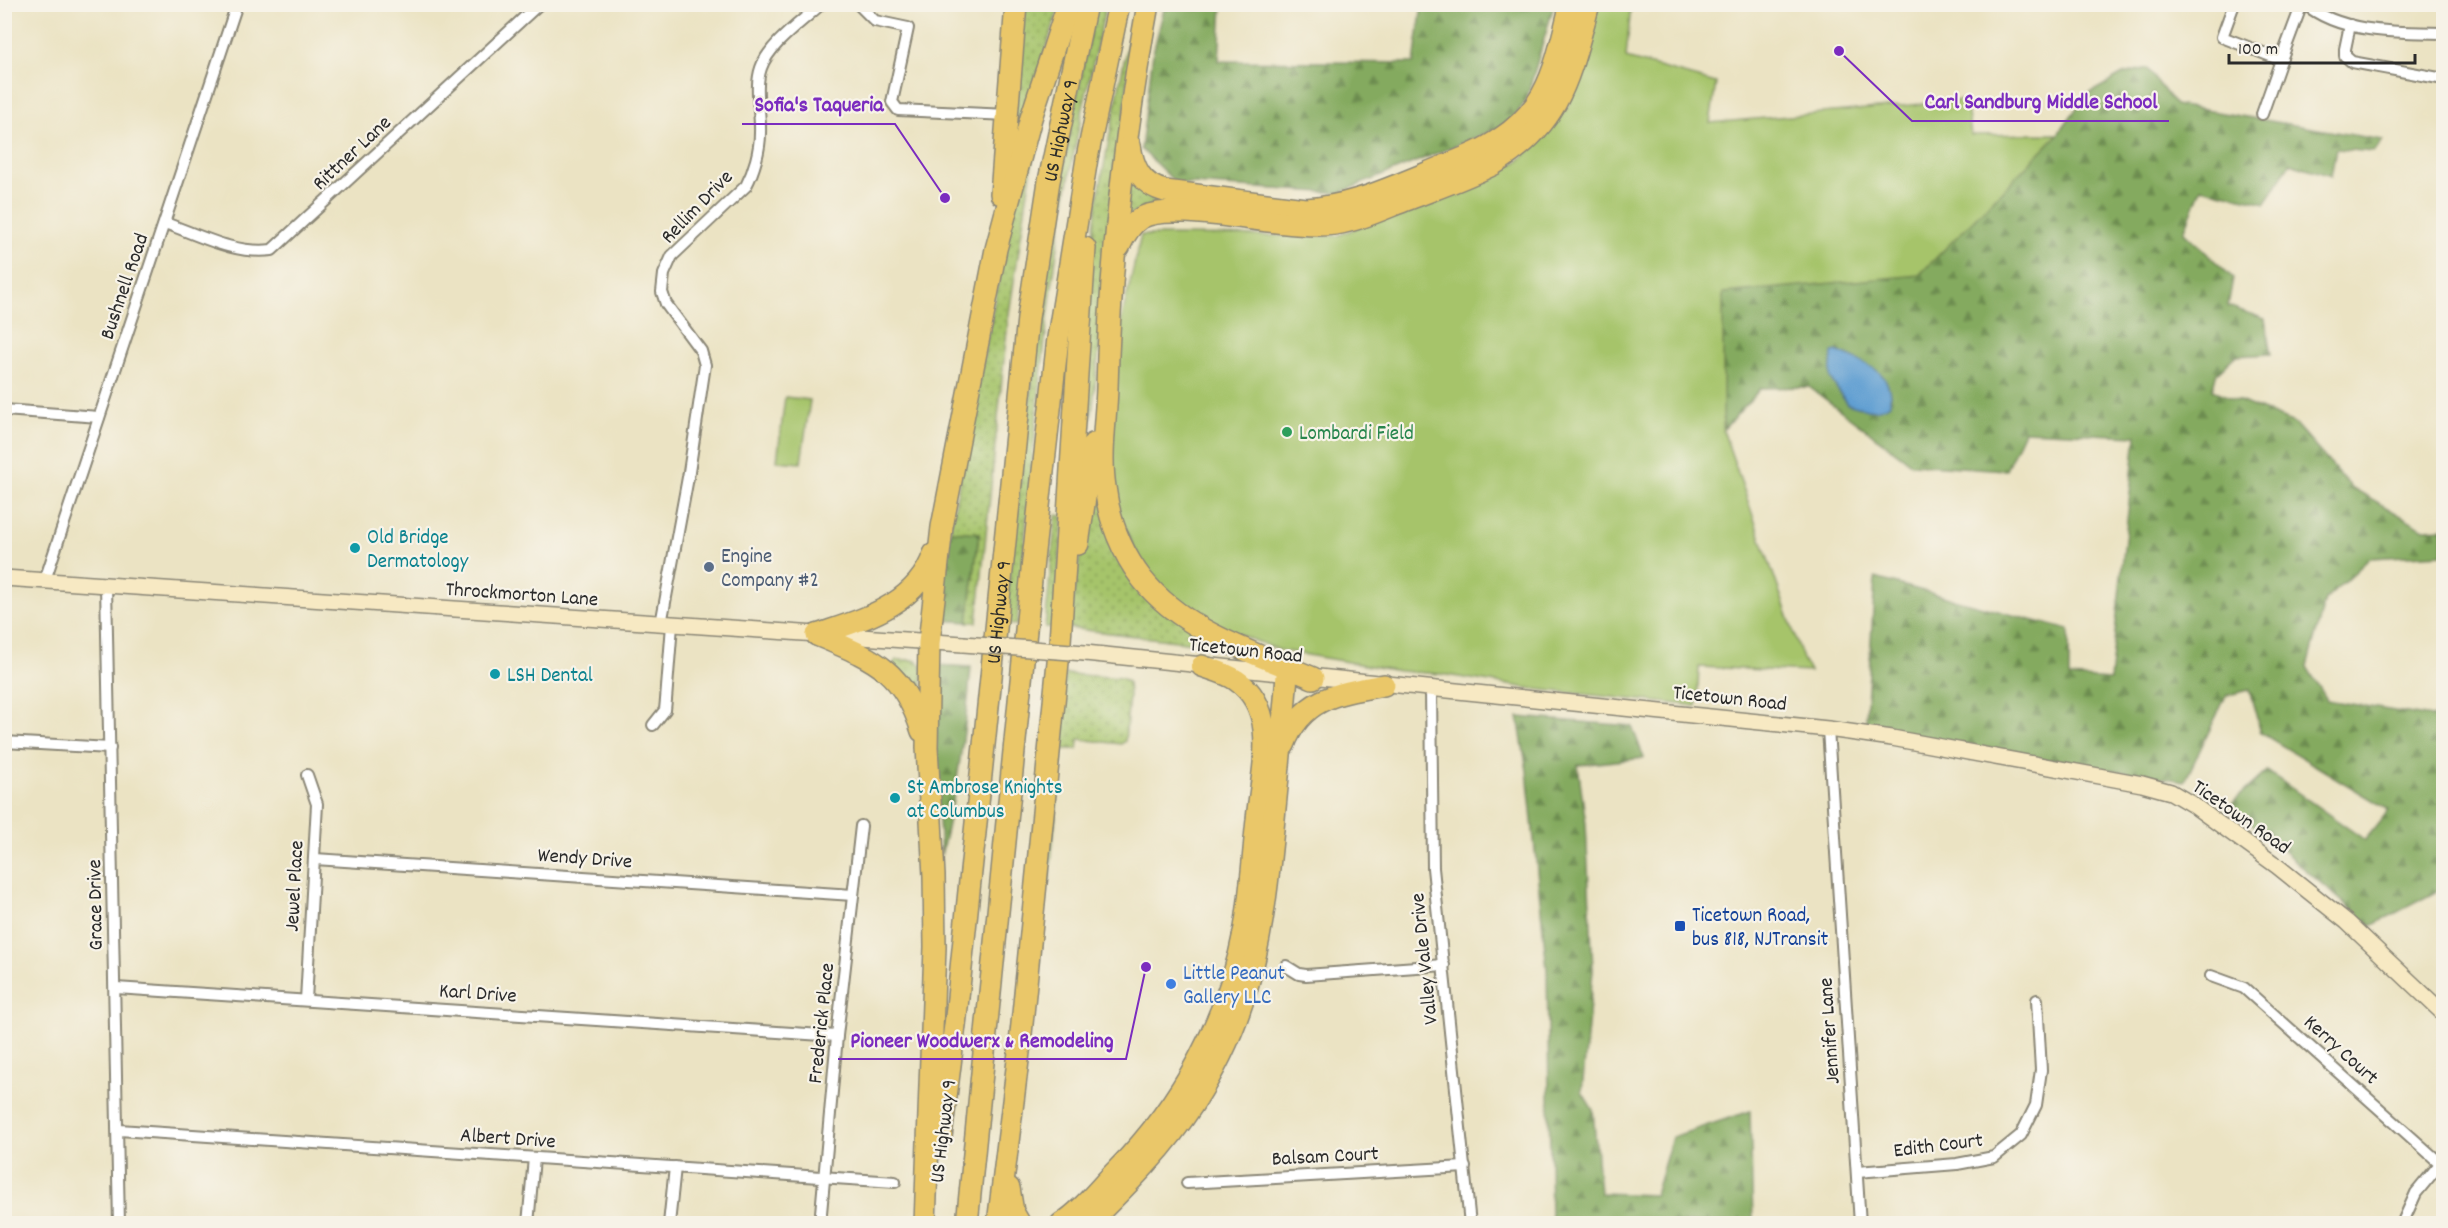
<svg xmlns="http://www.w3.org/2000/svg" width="2448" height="1228" font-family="Dekko,sans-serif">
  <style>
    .grass { fill: url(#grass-dots); stroke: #68784b; stroke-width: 1.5 }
    .forest { fill: url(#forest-firs); stroke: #586a45; stroke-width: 1.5 }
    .park { fill: #a6c46b; stroke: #68784b; stroke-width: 1.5 }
    .water { fill: #609fd2; stroke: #46657e; stroke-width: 1.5 }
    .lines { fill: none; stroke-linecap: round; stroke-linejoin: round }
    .street-casing { stroke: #8b8777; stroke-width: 14 }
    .secondary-casing { stroke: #8b8777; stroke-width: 18 }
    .highway-casing { stroke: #8b8777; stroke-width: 24 }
    .street { stroke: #fff; stroke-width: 10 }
    .secondary { stroke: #f7e9c3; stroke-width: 15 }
    .highway { stroke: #eac769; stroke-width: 21 }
    .secondary-bridge-casing { stroke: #8b8777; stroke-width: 18; stroke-linecap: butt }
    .secondary-bridge { stroke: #f7e9c3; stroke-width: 15 }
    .leisure-dot { fill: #2e9e5b; stroke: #f7f3e8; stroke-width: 2 }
    .culture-dot { fill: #0f9aa8; stroke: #f7f3e8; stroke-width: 2 }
    .service-dot { fill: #5c6f8a; stroke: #f7f3e8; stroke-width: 2 }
    .transit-dot { fill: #1a4fb4; stroke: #f7f3e8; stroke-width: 2 }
    .shop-dot { fill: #3f7fe0; stroke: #f7f3e8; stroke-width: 2 }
    .labels { text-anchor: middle; stroke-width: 4.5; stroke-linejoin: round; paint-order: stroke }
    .street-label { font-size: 21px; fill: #2b2b2b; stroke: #f7f3e8 }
    .leisure-label { font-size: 21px; fill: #27864d; stroke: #f7f3e8; text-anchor: start }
    .culture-label { font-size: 21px; fill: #0d838f; stroke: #f7f3e8; text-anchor: start }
    .service-label { font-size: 21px; fill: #4e5e75; stroke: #f7f3e8; text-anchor: start }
    .transit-label { font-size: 21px; fill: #164399; stroke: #f7f3e8; text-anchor: start }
    .shop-label { font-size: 21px; fill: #366cbe; stroke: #f7f3e8; text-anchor: start }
    .leader { fill: none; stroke: #7b2cbf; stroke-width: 2 }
    .callout-dot { fill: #7b2cbf; stroke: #f7f3e8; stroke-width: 2 }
    .callout-label { font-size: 22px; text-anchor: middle; font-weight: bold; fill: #7b2cbf; stroke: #f7f3e8; stroke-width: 4.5; stroke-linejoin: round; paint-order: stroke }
  </style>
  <defs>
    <pattern id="grass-dots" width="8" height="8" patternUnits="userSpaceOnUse" patternTransform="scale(1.5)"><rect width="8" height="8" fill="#a6c46b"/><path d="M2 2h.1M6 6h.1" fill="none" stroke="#879f58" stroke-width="1.8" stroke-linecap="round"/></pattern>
    <pattern id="forest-firs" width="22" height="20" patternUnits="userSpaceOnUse" patternTransform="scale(1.5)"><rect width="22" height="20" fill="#84aa5f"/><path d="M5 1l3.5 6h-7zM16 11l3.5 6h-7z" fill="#6c8b4f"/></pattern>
  </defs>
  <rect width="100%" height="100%" fill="#f7f3e8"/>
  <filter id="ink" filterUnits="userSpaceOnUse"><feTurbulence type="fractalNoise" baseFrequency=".0167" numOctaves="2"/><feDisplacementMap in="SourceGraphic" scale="12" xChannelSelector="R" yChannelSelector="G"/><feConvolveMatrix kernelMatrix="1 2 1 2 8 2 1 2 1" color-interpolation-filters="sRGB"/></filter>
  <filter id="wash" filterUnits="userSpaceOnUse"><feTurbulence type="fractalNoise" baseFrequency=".008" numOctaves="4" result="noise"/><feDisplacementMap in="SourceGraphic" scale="24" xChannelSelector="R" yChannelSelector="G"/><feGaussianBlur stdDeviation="1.35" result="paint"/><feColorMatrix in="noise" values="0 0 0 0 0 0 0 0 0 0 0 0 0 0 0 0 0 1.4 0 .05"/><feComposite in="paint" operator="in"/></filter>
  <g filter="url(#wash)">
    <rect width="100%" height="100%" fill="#ebe3c3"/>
    <!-- grass -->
    <g class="grass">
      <polygon points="1022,5 1060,5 1011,157"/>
      <path d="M 1097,5 L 1106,5 C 1096,50 1085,96 1076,142 C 1044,301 1032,464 1017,625 L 1004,624 C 1028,417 1048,208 1097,5 Z"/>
      <polygon points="1128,40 1132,42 1091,423 1080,462 1086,288 1098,197"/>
      <polygon points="1038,127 1008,320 977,622 968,622 979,534 950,531 1013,206"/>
      <polygon points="1129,175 1185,201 1129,214 1127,212"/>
      <polygon points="1093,471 1203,638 1201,644 1069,628"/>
      <polygon points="1056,515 1063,516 1054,627 1045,627"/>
      <polygon points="896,660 914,660 922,665 923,714 893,664"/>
      <polygon points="1065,674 1122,678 1128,682 1129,696 1125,741 1121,744 1079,739 1077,749 1062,749 1049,884 1043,884"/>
    </g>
    <!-- forest -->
    <g class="forest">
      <polygon points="1165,5 1222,5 1219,61 1414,63 1422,5 1554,5 1526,101 1509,124 1339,193 1176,183 1141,149 1153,53"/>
      <polygon points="2147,68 2175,105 2383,140 2375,152 2336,149 2331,176 2290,163 2266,203 2201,188 2184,232 2233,278 2228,306 2265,319 2271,354 2235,356 2217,373 2212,390 2294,423 2351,487 2424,529 2443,528 2443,554 2370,558 2325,600 2307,667 2327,700 2432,717 2443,713 2443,888 2371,926 2230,805 2267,771 2365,840 2389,810 2261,733 2249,690 2226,696 2185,781 1865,735 1875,578 2069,630 2069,677 2110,680 2136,436 2024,431 2006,470 1912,464 1809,387 1761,388 1723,430 1723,293 1919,275 2058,134 2086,95 2123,74"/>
      <polygon points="950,531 979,533 968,622 939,620"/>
      <path d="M 935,665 L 971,667 C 966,731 956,793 941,855 L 937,786 Z"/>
      <polygon points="1518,717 1632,726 1644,758 1578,765 1586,824 1593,970 1582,1092 1593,1110 1600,1193 1655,1195 1672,1137 1750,1111 1753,1223 1551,1223 1547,970 1527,771"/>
    </g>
    <!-- park -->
    <g class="park">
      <polygon points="1597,5 1631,5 1626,58 1716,83 1710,123 1966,100 1971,135 2058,134 1919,275 1723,293 1723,430 1803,659 1810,672 1699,667 1697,706 1534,689 1440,674 1399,671 1279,650 1228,630 1187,609 1159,584 1142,563 1116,510 1111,447 1120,326 1141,235 1337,236 1519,161 1568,107"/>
      <polygon points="785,397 810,400 801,463 777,461"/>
    </g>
    <!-- water -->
    <path class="water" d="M 1837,351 C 1863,364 1893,367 1890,404 C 1877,414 1862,408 1847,404 L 1830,378 L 1832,352 Z"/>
  </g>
  <g filter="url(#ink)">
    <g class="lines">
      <defs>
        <g id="street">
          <polyline points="858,4 875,21 908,28 892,102 898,110 1008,115"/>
          <polyline points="2234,4 2222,37 2281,60 2302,4"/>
          <path d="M 2305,4 C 2341,34 2399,32 2444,33"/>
          <polyline points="2350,25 2345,49 2345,56 2352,62 2444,79"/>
          <polyline points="2262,114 2281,60"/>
          <path d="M 165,223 C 199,235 235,255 272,250 L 539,4"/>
          <polyline points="4,410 99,417"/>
          <polyline points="45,580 237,4"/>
          <polyline points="106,585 119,1224"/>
          <path d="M 661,624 L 689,472 L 705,365 L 701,351 L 666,304 L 662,292 L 664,274 L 672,256 L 746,186 C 754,171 760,150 760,133 C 761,112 754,88 761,68 C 769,44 803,21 821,4"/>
          <polyline points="1431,689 1433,868 1470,1224"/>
          <polyline points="653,725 665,710 666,700 672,625"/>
          <polyline points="1828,729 1860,1224"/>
          <polyline points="4,742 110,748"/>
          <polyline points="315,859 853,895"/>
          <polyline points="1286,966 1299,974 1306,975 1444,965"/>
          <polyline points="2211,976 2244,988 2440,1163"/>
          <polyline points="116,988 837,1036"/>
          <polyline points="306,1000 317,804 307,775"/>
          <polyline points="119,1130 895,1182"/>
          <polyline points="1857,1172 1957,1164 1994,1157 2021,1135 2036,1105 2041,1070 2037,1000"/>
          <polyline points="1187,1183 1465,1167"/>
          <polyline points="528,1224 534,1158"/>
          <polyline points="669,1224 675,1167"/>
          <polyline points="820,1224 837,1036 861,826"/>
          <polyline points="2402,1224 2416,1193 2444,1159"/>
        </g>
        <g id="secondary">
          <polyline points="4,578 963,644"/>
          <polyline points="1085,653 1828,729 1892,738 2142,784 2171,792 2193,805 2277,866 2347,922 2444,1014"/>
        </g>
        <g id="highway">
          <path d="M 1148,4 C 1125,131 1110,259 1107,388 C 1106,420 1100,455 1105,487 C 1109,520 1122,553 1142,579 C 1184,632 1253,652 1313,678"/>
          <path d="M 1130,145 C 1133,167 1141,185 1165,191 L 1305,209 C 1349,207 1387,189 1427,173 C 1452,162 1479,154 1501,138 C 1515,129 1527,117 1537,103 C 1556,75 1562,37 1571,4"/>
          <polyline points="1001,194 1016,4"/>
          <path d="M 1119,247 C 1124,236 1130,225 1141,218 C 1173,199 1288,231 1335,224 C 1361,220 1385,208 1409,199 C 1437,188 1466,178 1494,164 C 1562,123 1569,76 1589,4"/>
          <polyline points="1078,544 1093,444"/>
          <path d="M 817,635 C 863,619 916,606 934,554"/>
          <path d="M 817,635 C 873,659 902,668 922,731"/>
          <path d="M 1284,745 C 1302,697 1339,693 1384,685"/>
          <path id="s1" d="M 941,1137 L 956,1017 L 1028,318 L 1049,181 L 1086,4"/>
          <polyline points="1009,1188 1013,1212 1020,1224"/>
          <polyline points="925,1224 935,947 934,876 927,747 929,643 942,527 996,249 1031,118 1068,4"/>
          <polyline points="967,1224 1033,560 1058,338 1087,158 1119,4"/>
          <polyline points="998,1224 1020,1044 1060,642 1085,248"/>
          <path d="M 1061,1224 C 1082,1211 1099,1188 1117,1170 C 1182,1104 1228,1020 1245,928 C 1251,893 1253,856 1257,820 C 1261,774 1281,710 1236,680 C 1226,673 1213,670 1202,666"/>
          <path d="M 1088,1224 C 1126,1186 1164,1149 1193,1104 C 1252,1014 1263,933 1273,829 C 1278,777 1283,726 1287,675"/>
        </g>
      </defs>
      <!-- street casing -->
      <use href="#street" class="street-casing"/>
      <!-- secondary casing -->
      <use href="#secondary" class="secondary-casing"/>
      <!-- highway casing -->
      <use href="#highway" class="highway-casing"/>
      <!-- street -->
      <use href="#street" class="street"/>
      <!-- secondary -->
      <use href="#secondary" class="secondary"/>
      <!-- highway -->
      <use href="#highway" class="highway"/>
      <defs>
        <polyline id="secondary-bridge" points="963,644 1085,653"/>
      </defs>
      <!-- secondary-bridge casing -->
      <use href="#secondary-bridge" class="secondary-bridge-casing"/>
      <!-- secondary-bridge -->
      <use href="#secondary-bridge" class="secondary-bridge"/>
    </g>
  </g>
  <!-- markers -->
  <circle class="leisure-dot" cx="1287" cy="432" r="6"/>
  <g class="culture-dot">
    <circle cx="355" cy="548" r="6"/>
    <circle cx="495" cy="674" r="6"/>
    <circle cx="895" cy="798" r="6"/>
  </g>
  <circle class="service-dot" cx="709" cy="567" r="6"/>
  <rect class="transit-dot" x="1674" y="920" width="12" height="12" rx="3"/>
  <circle class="shop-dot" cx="1171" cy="984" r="6"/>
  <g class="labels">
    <!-- street labels -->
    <g class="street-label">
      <text dy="7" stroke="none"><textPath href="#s1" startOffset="1014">US Highway 9</textPath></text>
      <text transform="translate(351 152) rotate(-43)" y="7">Rittner Lane</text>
      <text transform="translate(696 206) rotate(-46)" y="7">Rellim Drive</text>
      <text transform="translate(123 286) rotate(-71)" y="7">Bushnell Road</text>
      <text transform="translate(522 593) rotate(4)" y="7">Throckmorton Lane</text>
      <text dy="7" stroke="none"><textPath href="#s1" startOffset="528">US Highway 9</textPath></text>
      <text transform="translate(1246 649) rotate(6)" y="7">Ticetown Road</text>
      <text transform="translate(1730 697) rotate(6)" y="7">Ticetown Road</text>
      <text transform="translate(2242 816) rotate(35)" y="7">Ticetown Road</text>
      <text transform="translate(585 857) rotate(4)" y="7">Wendy Drive</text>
      <text transform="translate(293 886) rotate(-87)" y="7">Jewel Place</text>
      <text transform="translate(94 905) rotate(-91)" y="7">Grace Drive</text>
      <text transform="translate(1423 959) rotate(-96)" y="7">Valley Vale Drive</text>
      <text transform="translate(478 992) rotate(4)" y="7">Karl Drive</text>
      <text transform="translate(820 1023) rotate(-84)" y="7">Frederick Place</text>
      <text transform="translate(1828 1031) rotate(-94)" y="7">Jennifer Lane</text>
      <text transform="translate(2342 1049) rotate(42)" y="7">Kerry Court</text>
      <text transform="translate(942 1131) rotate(-83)" y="7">US Highway 9</text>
      <text transform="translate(508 1137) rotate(4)" y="7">Albert Drive</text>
      <text transform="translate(1938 1144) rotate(-7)" y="7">Edith Court</text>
      <text transform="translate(1325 1155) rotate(-3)" y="7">Balsam Court</text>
    </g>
    <!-- leisure labels -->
    <g class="leisure-label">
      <text x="1299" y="439">Lombardi Field</text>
    </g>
    <!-- culture labels -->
    <g class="culture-label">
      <text x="367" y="543">Old Bridge<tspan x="367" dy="24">Dermatology</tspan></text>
      <text x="507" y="681">LSH Dental</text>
      <text x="907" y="793">St Ambrose Knights<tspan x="907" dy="24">at Columbus</tspan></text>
    </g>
    <!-- service labels -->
    <g class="service-label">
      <text x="721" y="562">Engine<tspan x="721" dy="24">Company #2</tspan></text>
    </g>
    <!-- transit labels -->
    <g class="transit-label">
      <text x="1692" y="921">Ticetown Road,<tspan x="1692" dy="24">bus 818, NJTransit</tspan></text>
    </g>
    <!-- shop labels -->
    <g class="shop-label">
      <text x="1183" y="979">Little Peanut<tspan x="1183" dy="24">Gallery LLC</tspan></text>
    </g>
  </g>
  <!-- callouts -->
  <path class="leader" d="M1839 51L1912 121H2169M945 198L895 124H742M1146 967L1126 1059H838"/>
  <g class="callout-dot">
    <circle cx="1839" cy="51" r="6"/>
    <circle cx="945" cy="198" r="6"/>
    <circle cx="1146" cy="967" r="6"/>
  </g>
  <g class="callout-label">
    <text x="2041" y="108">Carl Sandburg Middle School</text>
    <text x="819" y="111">Sofia's Taqueria</text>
    <text x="982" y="1047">Pioneer Woodwerx &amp; Remodeling</text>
  </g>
  <!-- margin -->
  <rect width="2448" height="1228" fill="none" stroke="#f7f3e8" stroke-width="24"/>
  <!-- scale -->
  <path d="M2229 54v9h186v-9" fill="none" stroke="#2b2b2b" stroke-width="3"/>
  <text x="2238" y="54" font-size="18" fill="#2b2b2b" stroke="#f7f3e8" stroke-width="4.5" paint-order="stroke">100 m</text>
</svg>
